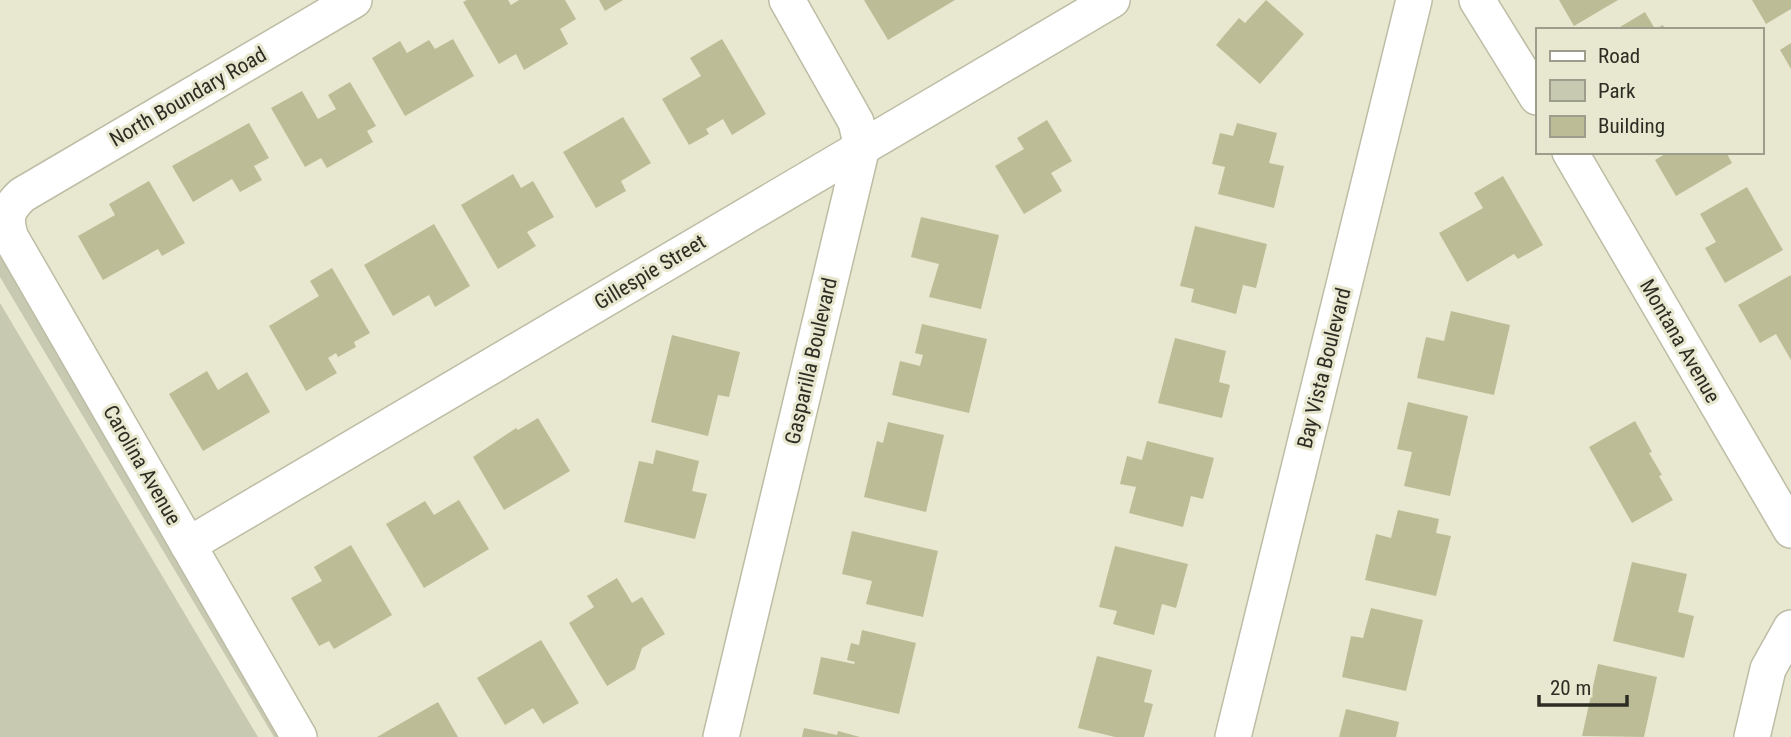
<svg xmlns="http://www.w3.org/2000/svg" width="1791" height="737" font-family="'Roboto Condensed',sans-serif">
  <style>
    .green { fill: #c8c9b1 }
    .building { fill: #bcbd96 }
    .lines { fill: none; stroke-linecap: round; stroke-linejoin: round }
    .street-casing { stroke: #bdbda5; stroke-width: 38 }
    .street { stroke: #fff; stroke-width: 35 }
    .labels { text-anchor: middle; stroke-width: 6; stroke-linejoin: round; paint-order: stroke }
    .street-label { font-size: 21px; fill: #2d2d24; stroke: #e7e8cf }
  </style>
  <rect width="100%" height="100%" fill="#e7e8cf"/>
  <!-- green -->
  <g class="green">
    <polygon points="0,209 309,737 274,737 0,277"/>
    <polygon points="0,303 258,737 0,737"/>
  </g>
  <!-- building -->
  <g class="building">
    <polygon points="467,0 508,0 511,5 519,0 565,0 576,19 560,29 568,44 524,70 516,54 499,64 463,2"/>
    <polygon points="599,0 623,0 605,11"/>
    <polygon points="864,0 955,0 888,40"/>
    <polygon points="1266,0 1304,34 1260,84 1216,45 1239,18 1245,23"/>
    <polygon points="1559,0 1618,0 1574,26"/>
    <polygon points="1752,0 1791,0 1791,9 1766,24"/>
    <polygon points="1645,12 1655,29 1663,25 1665,30 1615,30"/>
    <polygon points="453,39 474,76 405,116 372,58 400,41 407,53 429,40 435,49"/>
    <polygon points="722,39 766,114 732,135 723,119 706,129 709,134 689,145 662,99 701,76 690,58"/>
    <polygon points="1791,43 1791,69 1780,50"/>
    <polygon points="350,82 376,126 367,131 373,142 327,168 321,158 305,167 271,108 302,91 318,119 336,109 328,95"/>
    <polygon points="623,117 651,163 621,181 626,191 596,208 563,152"/>
    <polygon points="1047,120 1072,161 1051,173 1062,191 1024,214 995,166 1024,149 1017,138"/>
    <polygon points="249,123 269,158 254,166 262,180 240,192 232,179 193,202 172,166"/>
    <polygon points="1237,123 1277,133 1269,163 1284,166 1274,208 1218,194 1225,167 1212,164 1220,133 1233,136"/>
    <polygon points="1664,152 1726,152 1732,163 1676,196 1655,160 1665,154"/>
    <polygon points="513,174 521,188 533,181 554,217 527,232 536,246 498,269 461,205"/>
    <polygon points="1503,176 1543,245 1518,259 1514,254 1467,282 1439,233 1483,208 1474,193"/>
    <polygon points="149,181 185,243 162,256 158,249 103,280 78,236 115,215 109,204"/>
    <polygon points="1747,187 1783,250 1725,283 1705,248 1716,242 1700,214"/>
    <polygon points="921,217 999,235 981,309 929,297 939,264 911,257"/>
    <polygon points="434,224 470,286 435,307 429,295 393,316 364,265"/>
    <polygon points="1195,226 1267,244 1256,288 1243,285 1236,314 1191,302 1194,289 1180,286"/>
    <polygon points="332,268 370,333 354,342 356,347 338,357 336,353 328,358 337,373 306,391 269,326 319,296 310,281"/>
    <polygon points="1791,275 1791,360 1776,334 1760,343 1738,305"/>
    <polygon points="1451,311 1510,325 1494,395 1417,378 1426,337 1444,341"/>
    <polygon points="922,324 987,339 969,413 892,395 900,361 920,366 923,355 915,353"/>
    <polygon points="672,335 740,352 729,397 718,395 708,436 651,422"/>
    <polygon points="1175,338 1226,351 1219,382 1230,385 1222,418 1158,403"/>
    <polygon points="207,371 218,390 247,372 270,412 203,451 169,394"/>
    <polygon points="1408,402 1468,416 1450,496 1404,486 1412,452 1397,449"/>
    <polygon points="538,418 570,471 504,510 473,457 516,428 518,430"/>
    <polygon points="1635,421 1652,452 1649,453 1662,475 1659,476 1673,500 1632,523 1589,447"/>
    <polygon points="888,422 944,435 926,512 864,497 877,441 883,443"/>
    <polygon points="1147,441 1214,458 1203,499 1191,496 1183,527 1129,513 1136,487 1120,484 1127,456 1142,460"/>
    <polygon points="656,450 699,461 692,491 707,494 695,539 624,522 639,461 653,464"/>
    <polygon points="459,500 489,549 424,588 386,524 425,501 434,515"/>
    <polygon points="1398,510 1439,519 1436,533 1451,536 1436,596 1365,580 1376,534 1391,538"/>
    <polygon points="852,531 938,551 923,617 866,604 872,581 842,574"/>
    <polygon points="351,545 392,615 334,649 329,641 319,646 291,598 322,581 314,567"/>
    <polygon points="1115,546 1188,564 1176,608 1162,604 1154,635 1113,624 1117,611 1099,607"/>
    <polygon points="1632,562 1687,574 1678,612 1694,616 1684,658 1613,641"/>
    <polygon points="617,578 632,603 642,597 665,634 642,648 635,669 607,686 569,623 594,607 587,596"/>
    <polygon points="1371,608 1423,620 1406,691 1342,677 1351,636 1363,638"/>
    <polygon points="862,630 916,643 899,714 813,694 821,657 854,664 855,662 847,660 851,643 859,645"/>
    <polygon points="541,640 579,703 543,724 533,708 505,725 477,678"/>
    <polygon points="1097,656 1152,670 1144,702 1153,704 1144,737 1115,737 1078,728"/>
    <polygon points="1598,664 1657,677 1644,737 1582,736"/>
    <polygon points="438,702 458,737 377,737"/>
    <polygon points="1346,709 1399,722 1396,737 1339,737"/>
    <polygon points="804,728 837,735 838,731 860,737 802,737"/>
  </g>
  <g class="lines">
    <defs>
      <g id="street">
        <polyline points="1477,0 1537,97"/>
        <polyline points="1570,152 1791,530"/>
        <polyline points="188,545 1112,0"/>
        <path d="M 299,737 L 11,238 C 4,218 7,209 22,195 L 354,0"/>
        <polyline points="721,737 862,147 856,122 787,0"/>
        <polyline points="1233,737 1414,0"/>
        <polyline points="1752,737 1768,669 1791,628"/>
      </g>
    </defs>
    <!-- street casing -->
    <use href="#street" class="street-casing"/>
    <!-- street -->
    <use href="#street" class="street"/>
  </g>
  <g class="labels">
    <!-- street labels -->
    <g class="street-label">
      <text transform="translate(188 97) rotate(-30)" y="7">North Boundary Road</text>
      <text transform="translate(650 272) rotate(-31)" y="7">Gillespie Street</text>
      <text transform="translate(1680 341) rotate(60)" y="7">Montana Avenue</text>
      <text transform="translate(811 361) rotate(-77)" y="7">Gasparilla Boulevard</text>
      <text transform="translate(1324 368) rotate(-76)" y="7">Bay Vista Boulevard</text>
      <text transform="translate(142 465) rotate(60)" y="7">Carolina Avenue</text>
    </g>
  </g>
  <!-- legend -->
  <rect x="1536" y="28" width="228" height="126" fill="#e7e8cf" stroke="#9d9d8b" stroke-width="2"/>
  <rect x="1550" y="51" width="35" height="10" fill="#ffffff" stroke="#9d9d8b" stroke-width="2"/>
  <text x="1598" y="63" font-size="21" fill="#2d2d24">Road</text>
  <rect x="1550" y="80" width="35" height="21" fill="#c8c9b1" stroke="#9d9d8b" stroke-width="2"/>
  <text x="1598" y="98" font-size="21" fill="#2d2d24">Park</text>
  <rect x="1550" y="116" width="35" height="21" fill="#bcbd96" stroke="#9d9d8b" stroke-width="2"/>
  <text x="1598" y="133" font-size="21" fill="#2d2d24">Building</text>
  <!-- scale -->
  <path d="M1539 695v10h88v-10" fill="none" stroke="#2d2d24" stroke-width="3.5"/>
  <text x="1550" y="695" font-size="21" fill="#2d2d24" stroke="#e7e8cf" stroke-width="5" paint-order="stroke">20 m</text>
</svg>
